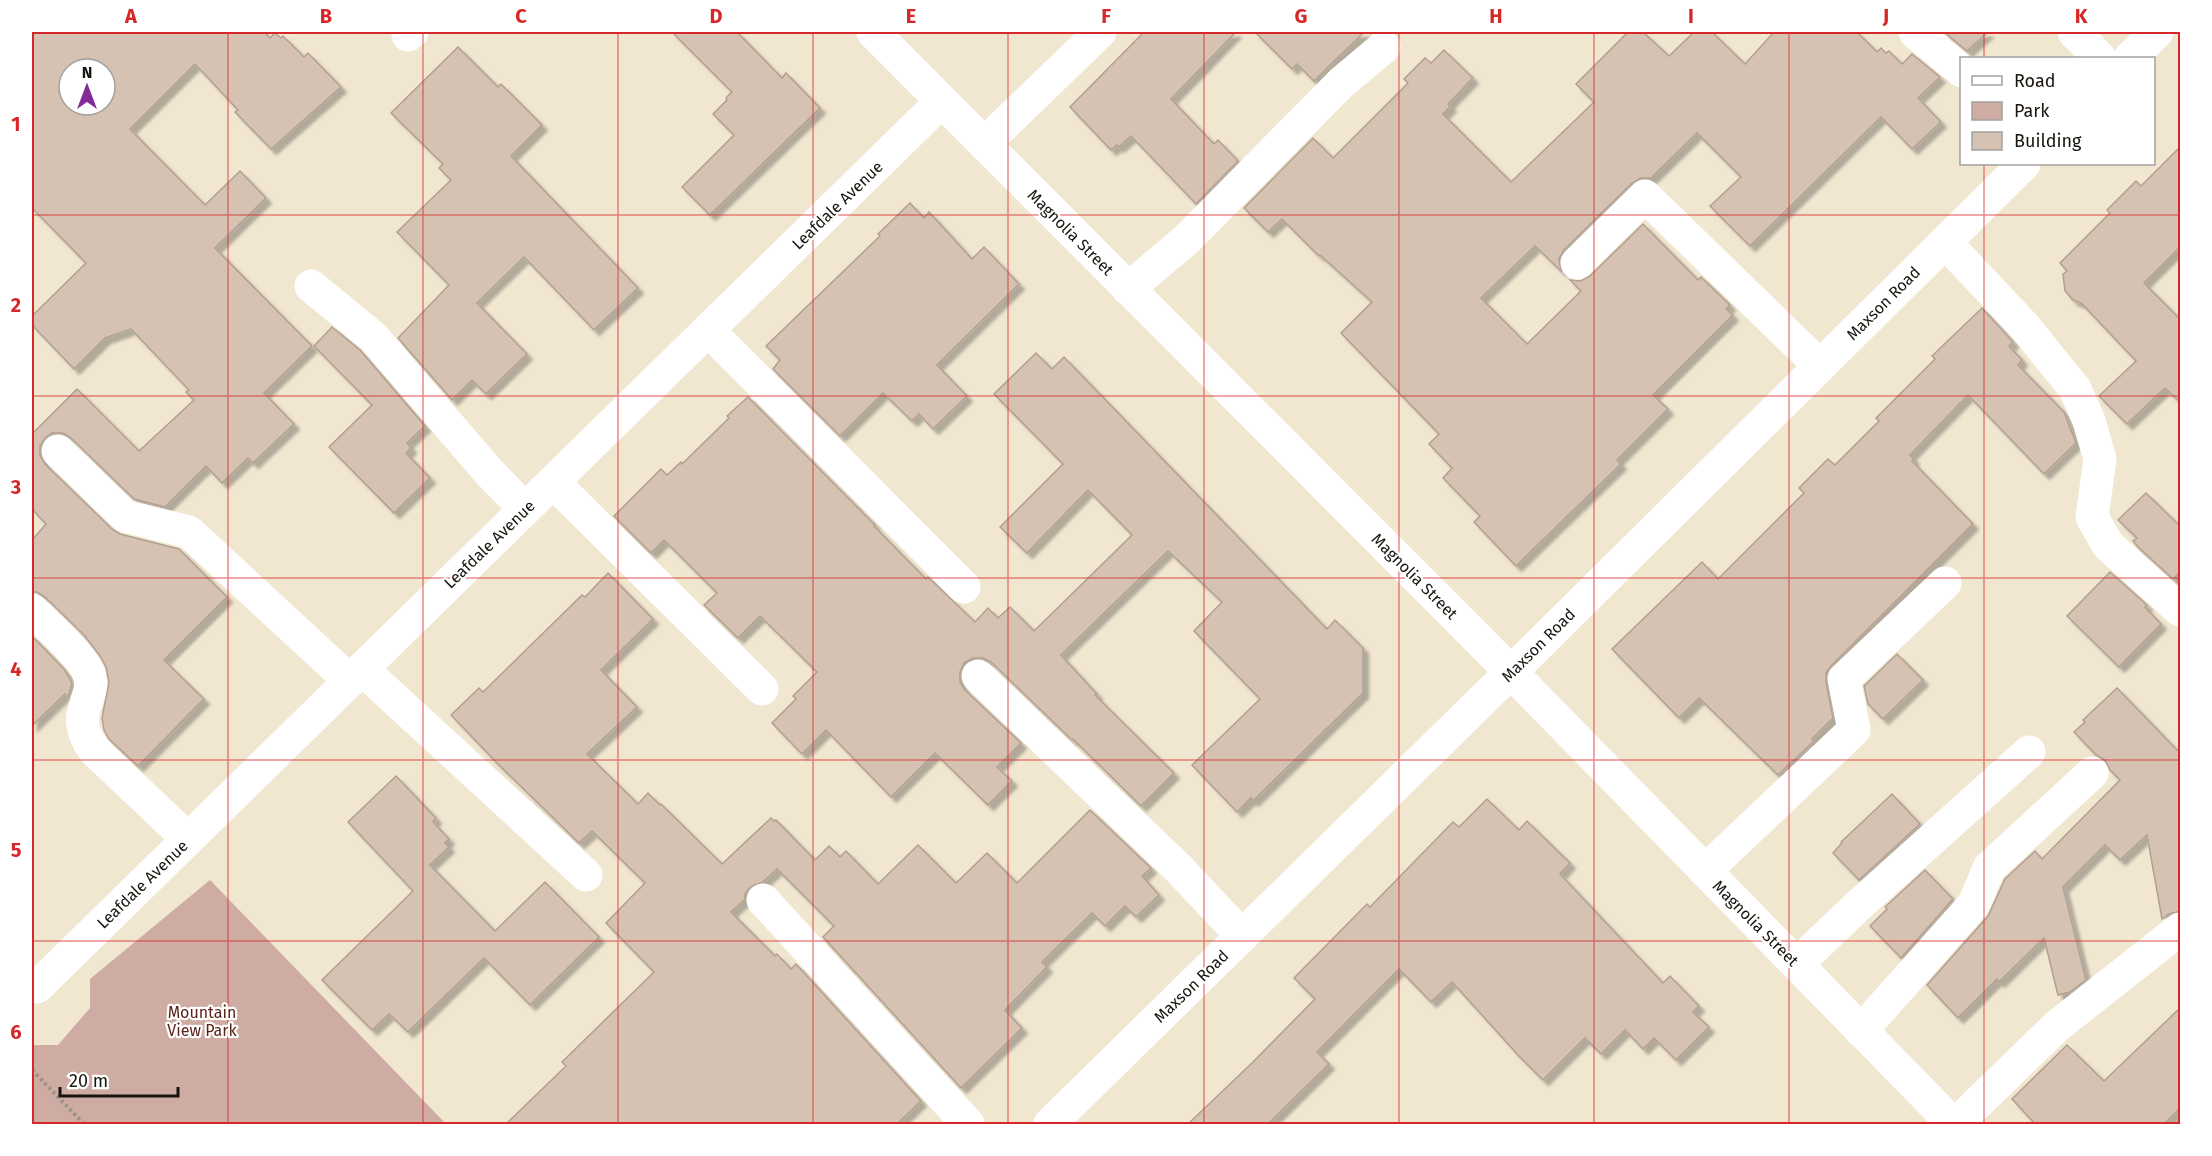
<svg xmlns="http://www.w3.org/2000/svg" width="2212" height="1156" font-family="'Fira Sans',sans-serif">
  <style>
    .green { fill: #ceaba3 }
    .building { fill: #d6c2b3; stroke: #b29f91; stroke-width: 1.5; fill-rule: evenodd; filter: url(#shadow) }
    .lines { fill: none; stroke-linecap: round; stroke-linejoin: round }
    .path { stroke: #9b9383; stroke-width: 4; stroke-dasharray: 3 3; stroke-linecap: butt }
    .minor { stroke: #fff; stroke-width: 33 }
    .grid { fill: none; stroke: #d62828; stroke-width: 1.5; stroke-opacity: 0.55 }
    .labels { text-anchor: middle; stroke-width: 4.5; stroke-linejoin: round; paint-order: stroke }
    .street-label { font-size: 16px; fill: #19150e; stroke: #fff }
    .park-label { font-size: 16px; fill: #5b2317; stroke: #fff }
    .neatline { fill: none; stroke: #d62828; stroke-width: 2 }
    .grid-label { font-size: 20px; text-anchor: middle; font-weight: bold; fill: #d62828 }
  </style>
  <defs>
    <filter id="shadow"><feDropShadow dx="5.5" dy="5.5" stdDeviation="1.5" flood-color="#0004"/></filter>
  </defs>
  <rect width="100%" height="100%" fill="#f1e7d1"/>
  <!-- green -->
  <polygon class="green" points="210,880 446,1124 32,1124 32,1045 58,1045 90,1008 90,979"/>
  <!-- building -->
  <g class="building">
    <path d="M 32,32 L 265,32 L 270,38 L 275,33 L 281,38 L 283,36 L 304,57 L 308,53 L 341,87 L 271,149 L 235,112 L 238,110 L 195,64 L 130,129 L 205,205 L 240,171 L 266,198 L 215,248 L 312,346 L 264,393 L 294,424 L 253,463 L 248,458 L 222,483 L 206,466 L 165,507 L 134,499 L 71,438 L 63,433 L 52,433 L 45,438 L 40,446 L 40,456 L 45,464 L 112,529 L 120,534 L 179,549 L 227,597 L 164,660 L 204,699 L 138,766 L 109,739 L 104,730 L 102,718 L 109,682 L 106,667 L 100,656 L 84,635 L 45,597 L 37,592 L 32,592 L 32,540 L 46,524 L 32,509 L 32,434 L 77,389 L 139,451 L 194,400 L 186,392 L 189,390 L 131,329 L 105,338 L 74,369 L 32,325 L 32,316 L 86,263 L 32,208 ZM 69,69 L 105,69 L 105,105 L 69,105 Z"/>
    <polygon points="672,32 737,32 782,78 786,73 820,108 710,215 682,187 734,135 713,114 727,100 726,98 732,92"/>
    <polygon points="1144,32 1236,32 1171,99 1214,144 1218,140 1238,161 1196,204 1131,136 1119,147 1117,145 1111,150 1070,107"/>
    <polygon points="1255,32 1364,32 1314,81 1297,64 1292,69"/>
    <polygon points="1628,32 1643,32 1669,56 1694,32 1712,32 1745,64 1774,32 1857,32 1877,52 1881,48 1886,53 1889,51 1902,64 1912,54 1940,77 1918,98 1941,122 1912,149 1881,117 1750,246 1710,206 1741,177 1697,133 1651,178 1641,178 1632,183 1564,250 1559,259 1561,271 1535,246 1481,298 1527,344 1581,291 1570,280 1581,281 1590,276 1643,224 1698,280 1701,277 1730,305 1726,309 1733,315 1653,395 1668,409 1617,460 1621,464 1516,566 1474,522 1480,516 1443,478 1452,468 1429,444 1439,434 1341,333 1372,302 1320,255 1319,256 1282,219 1268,232 1244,208 1313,138 1333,158 1408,83 1404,79 1425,58 1431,63 1444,50 1473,78 1448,104 1451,106 1443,114 1511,182 1594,102 1576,84"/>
    <polygon points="1944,32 1988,32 1967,51"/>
    <polygon points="458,47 498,87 501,84 542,125 511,156 638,288 594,330 524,257 477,303 527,354 486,394 472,380 452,400 398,338 449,285 397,232 451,180 439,168 443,164 391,113"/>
    <polygon points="2181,146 2181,246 2144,283 2181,320 2181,403 2165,388 2127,424 2099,396 2136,361 2081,303 2073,300 2065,291 2063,274 2067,271 2060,263 2110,213 2107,210 2136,181 2141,186"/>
    <polygon points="910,203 924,218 929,212 972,259 984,247 1019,284 937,365 967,396 933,429 919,414 912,421 883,393 840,436 773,369 780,360 766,346 880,236 878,234"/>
    <polygon points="1982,308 2013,342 2009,346 2022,360 2018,365 2064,412 2076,443 2044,474 1968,395 1910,455 1914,459 1912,461 1973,524 1831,666 1826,673 1826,682 1833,718 1812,739 1814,741 1778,775 1699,698 1679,718 1612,649 1702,562 1718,579 1804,493 1799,488 1828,459 1835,465 1879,421 1876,418 1935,359 1932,356"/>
    <polygon points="332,327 360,350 425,426 407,443 411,448 406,453 430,478 394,513 329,447 372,405 314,346"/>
    <polygon points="1036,353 1052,369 1064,357 1327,629 1335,620 1363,648 1363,693 1253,801 1251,798 1237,812 1192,765 1260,699 1194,631 1222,602 1168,551 1061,655 1097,694 1095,695 1174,773 1141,806 1073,739 1072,740 991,662 983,658 973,658 964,663 960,672 960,682 965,690 1021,743 997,767 1012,781 988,805 935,753 891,797 826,730 802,754 772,723 796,699 793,696 817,672 760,616 738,638 704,605 717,593 664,540 651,553 614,516 661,469 667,475 681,462 682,464 729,418 727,416 748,397 875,525 874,526 926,579 928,577 975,622 988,608 998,618 1010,607 1034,631 1132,535 1088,490 1027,553 1000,527 1063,464 994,394"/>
    <polygon points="2146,493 2181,527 2181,571 2173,579 2137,546 2133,541 2137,538 2118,520"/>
    <polygon points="2110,572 2147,605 2145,607 2161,624 2119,667 2067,616"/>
    <polygon points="608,573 653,619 601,670 637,707 587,754 638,804 648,793 660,805 661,804 722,864 771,818 774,821 776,820 815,860 829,846 840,857 846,851 878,884 918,845 956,883 987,853 1017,883 1090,810 1151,868 1142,876 1159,895 1136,917 1125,906 1105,926 1092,913 1042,962 1047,967 1005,1010 1022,1028 961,1088 823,937 834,926 777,869 763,882 750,887 745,894 745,899 731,912 775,956 777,954 791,969 796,964 921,1101 896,1125 505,1125 566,1066 562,1062 654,972 606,923 645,883 592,831 579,843 497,763 451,715 479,688 483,692 582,595 585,597"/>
    <polygon points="32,636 64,669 72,683 68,697 65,694 32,726"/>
    <polygon points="1897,654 1923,680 1883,719 1868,704 1864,686"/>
    <polygon points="2117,688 2181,754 2181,911 2169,914 2162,919 2147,835 2120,860 2105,845 2063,887 2086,980 2070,992 2058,995 2044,938 1999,982 1997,979 1958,1018 1927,985 1988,916 2005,879 2035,851 2042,859 2120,780 2110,770 2105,760 2096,755 2074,732 2085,722 2083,720"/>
    <polygon points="396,776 436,818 433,822 449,839 445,843 449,847 430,865 495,931 545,882 599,937 530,1005 484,958 408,1032 389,1014 372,1030 322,980 413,891 348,822"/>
    <polygon points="1892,794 1920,824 1859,880 1833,853 1842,843 1841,842"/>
    <polygon points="1487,799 1519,830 1527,821 1570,863 1560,874 1663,983 1670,976 1699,1006 1693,1012 1709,1027 1676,1060 1654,1038 1643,1049 1625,1030 1601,1054 1585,1038 1543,1080 1518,1055 1452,982 1431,1002 1399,969 1317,1052 1329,1064 1267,1125 1187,1125 1253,1062 1315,999 1294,978 1367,904 1370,907 1453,822 1459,827"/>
    <polygon points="1925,870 1953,899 1901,958 1870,926 1887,909 1885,907"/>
    <polygon points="2181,1007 2181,1107 2163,1125 2036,1125 2012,1099 2067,1045 2104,1081"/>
  </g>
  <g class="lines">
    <!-- path -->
    <polyline class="path" points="32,1070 84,1124"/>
    <!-- minor -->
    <g class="minor">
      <polyline points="873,32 1511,672 1953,1124"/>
      <polyline points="1915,32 1962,71"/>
      <polyline points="2074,32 2100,58"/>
      <polyline points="408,35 412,32"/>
      <polyline points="2130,58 2157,32"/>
      <polyline points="984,144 1100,32"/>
      <polyline points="1945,242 2025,327 2075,389 2089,421 2100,459 2092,517 2108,545 2180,610"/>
      <polyline points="1577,263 1645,196 1820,366"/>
      <polyline points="311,286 373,337 488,471 525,509"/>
      <polyline points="1128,289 1187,239 1341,83 1384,47"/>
      <polyline points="708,330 964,587"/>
      <polyline points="58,451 125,516 189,532 350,681"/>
      <polyline points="553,482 762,689"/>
      <path d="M 32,610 C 45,623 81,655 88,672 C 100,698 65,712 95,751 L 188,839"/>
      <polyline points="362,669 586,875"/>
      <polyline points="978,676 1179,869 1242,936"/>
      <polyline points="1705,871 1854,730 1844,679 1945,583"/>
      <polyline points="763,900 968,1124"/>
      <polyline points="1797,964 1861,903 2029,752"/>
      <polyline points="37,987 941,102"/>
      <polyline points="1861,1031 1974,904 1989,868 2092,773"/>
      <polyline points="1050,1124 1511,672 2024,164"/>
      <polyline points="1956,1124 2057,1026 2180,929"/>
    </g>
  </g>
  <!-- grid -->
  <path class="grid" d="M 228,32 L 228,1124M 423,32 L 423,1124M 618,32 L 618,1124M 813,32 L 813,1124M 1008,32 L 1008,1124M 1204,32 L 1204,1124M 1399,32 L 1399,1124M 1594,32 L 1594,1124M 1789,32 L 1789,1124M 1984,32 L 1984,58M 1984,164 L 1984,1124M 32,215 L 2180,215M 32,396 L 2180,396M 32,578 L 2180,578M 32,760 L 2180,760M 32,941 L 2180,941"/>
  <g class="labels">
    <!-- street labels -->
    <g class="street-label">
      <text transform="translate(837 205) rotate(-44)" y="6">Leafdale Avenue</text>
      <text transform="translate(1071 232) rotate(45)" y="6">Magnolia Street</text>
      <text transform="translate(1883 303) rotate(-45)" y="6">Maxson Road</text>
      <text transform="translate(489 544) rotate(-44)" y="6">Leafdale Avenue</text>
      <text transform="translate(1415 576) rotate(45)" y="6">Magnolia Street</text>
      <text transform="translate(1538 645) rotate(-45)" y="6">Maxson Road</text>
      <text transform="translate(142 884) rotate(-44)" y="6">Leafdale Avenue</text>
      <text transform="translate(1756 923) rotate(45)" y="6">Magnolia Street</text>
      <text transform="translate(1191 986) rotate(-44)" y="6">Maxson Road</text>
    </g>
    <!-- park labels -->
    <g class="park-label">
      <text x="202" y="1018">Mountain<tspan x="202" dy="18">View Park</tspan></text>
    </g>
  </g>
  <!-- border -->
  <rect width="2212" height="1156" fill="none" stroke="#ffffff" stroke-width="66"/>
  <!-- legend -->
  <rect x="1960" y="57" width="195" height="108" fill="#ffffff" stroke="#a3a19f" stroke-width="1.5"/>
  <rect x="1972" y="76" width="30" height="9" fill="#ffffff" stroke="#a3a19f" stroke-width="1.5"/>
  <text x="2014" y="87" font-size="18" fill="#19150e">Road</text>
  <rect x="1972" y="102" width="30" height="18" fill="#ceaba3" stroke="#a3a19f" stroke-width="1.5"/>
  <text x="2014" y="117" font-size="18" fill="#19150e">Park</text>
  <rect x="1972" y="132" width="30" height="18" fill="#d6c2b3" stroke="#a3a19f" stroke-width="1.5"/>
  <text x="2014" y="147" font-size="18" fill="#19150e">Building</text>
  <!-- north arrow -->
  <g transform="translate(87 87)"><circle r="28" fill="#ffffff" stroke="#a3a19f" stroke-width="1.5"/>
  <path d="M0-4.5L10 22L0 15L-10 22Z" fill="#822b99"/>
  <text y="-9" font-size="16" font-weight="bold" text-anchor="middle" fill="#19150e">N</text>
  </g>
  <!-- scale -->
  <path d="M60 1087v9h118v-9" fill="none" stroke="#19150e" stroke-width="3"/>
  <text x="69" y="1087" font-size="18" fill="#19150e" stroke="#ffffff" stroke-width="4.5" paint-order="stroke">20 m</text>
  <rect x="33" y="33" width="2146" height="1090" class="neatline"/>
  <g class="grid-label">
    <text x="131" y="23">A</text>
    <text x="326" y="23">B</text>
    <text x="521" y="23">C</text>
    <text x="716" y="23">D</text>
    <text x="911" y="23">E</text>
    <text x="1106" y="23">F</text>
    <text x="1301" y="23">G</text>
    <text x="1496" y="23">H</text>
    <text x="1691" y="23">I</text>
    <text x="1886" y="23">J</text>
    <text x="2081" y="23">K</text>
    <text x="16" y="131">1</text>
    <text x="16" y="312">2</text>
    <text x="16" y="494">3</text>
    <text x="16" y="676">4</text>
    <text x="16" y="857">5</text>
    <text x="16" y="1039">6</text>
  </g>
</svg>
